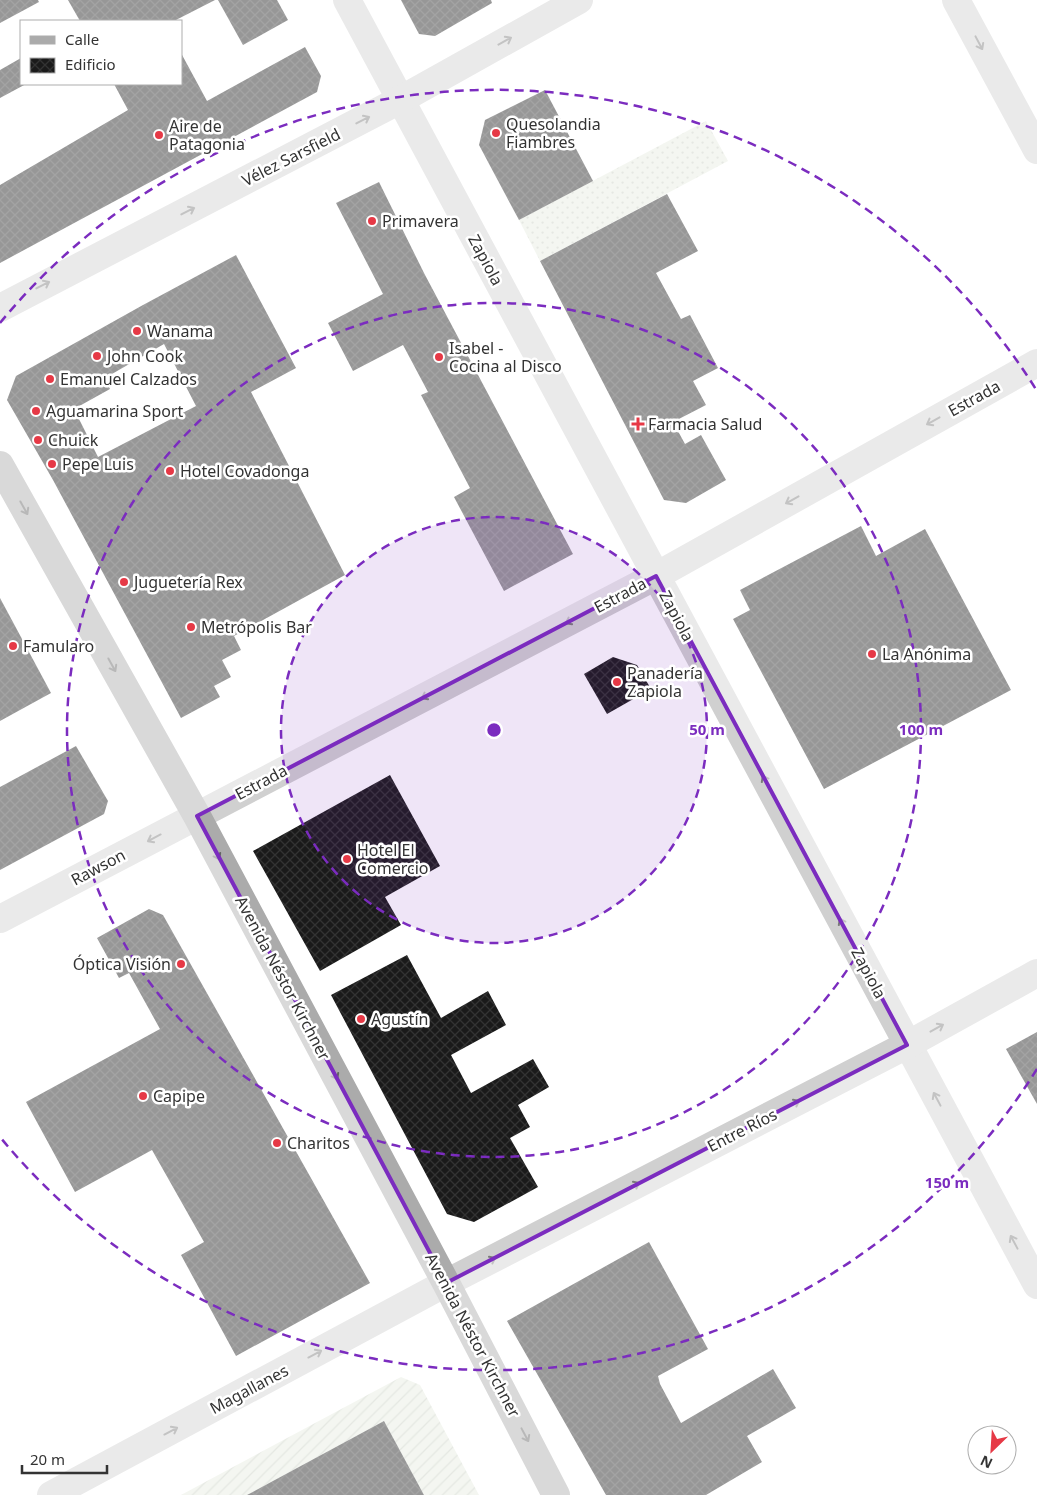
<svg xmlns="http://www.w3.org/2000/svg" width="1037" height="1495" font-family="'Noto Sans',sans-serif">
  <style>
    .grass { fill: url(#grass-dots) }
    .garden { fill: url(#garden-furrows) }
    .building { fill: url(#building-cross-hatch); fill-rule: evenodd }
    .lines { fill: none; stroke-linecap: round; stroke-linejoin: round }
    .minor { stroke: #d0d0d0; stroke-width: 28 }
    .major { stroke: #ababab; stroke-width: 28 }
    .oneway { stroke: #7a7a7a }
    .oneway2 { stroke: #636363 }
    .marked { fill: none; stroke: #7b2cbf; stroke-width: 4; stroke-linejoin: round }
    .ring { fill: none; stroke: #7b2cbf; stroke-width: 2.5; stroke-dasharray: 9 6 }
    .poi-dot { fill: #e63946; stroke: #fff; stroke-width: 2 }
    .labels { text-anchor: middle; stroke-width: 5; stroke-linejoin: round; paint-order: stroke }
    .poi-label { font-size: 16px; fill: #333; stroke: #fff; text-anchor: start }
    .street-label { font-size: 16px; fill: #333; stroke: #fff }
    .centre { fill: #7b2cbf; stroke: #fff; stroke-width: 2.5 }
    .ring-label { font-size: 15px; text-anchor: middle; font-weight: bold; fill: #7b2cbf; stroke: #fff; stroke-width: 5; stroke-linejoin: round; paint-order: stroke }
  </style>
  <defs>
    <pattern id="grass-dots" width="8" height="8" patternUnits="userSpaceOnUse" patternTransform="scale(1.25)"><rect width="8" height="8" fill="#e6ecdf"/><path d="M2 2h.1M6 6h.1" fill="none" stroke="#c6cbc0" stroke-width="1.8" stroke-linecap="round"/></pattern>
    <pattern id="garden-furrows" width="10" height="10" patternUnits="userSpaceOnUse" patternTransform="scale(1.25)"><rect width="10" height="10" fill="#e6ecdf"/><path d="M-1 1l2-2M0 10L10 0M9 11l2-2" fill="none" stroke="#c6cbc0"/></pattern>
    <pattern id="building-cross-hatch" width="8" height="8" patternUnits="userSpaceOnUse" patternTransform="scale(1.25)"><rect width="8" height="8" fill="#1a1a1a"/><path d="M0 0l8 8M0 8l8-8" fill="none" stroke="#333"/></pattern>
  </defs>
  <rect width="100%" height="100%" fill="#fff"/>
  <!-- grass -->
  <polygon class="grass" points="706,121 728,161 540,261 519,220"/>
  <!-- garden -->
  <polygon class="garden" points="401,1377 420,1385 479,1495 424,1495 384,1421 247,1495 181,1495"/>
  <!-- building -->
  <g class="building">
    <polygon points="0,0 38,0 39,2 0,23"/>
    <polygon points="68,0 215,0 174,21 80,21"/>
    <polygon points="218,0 277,0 288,20 243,45"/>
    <polygon points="401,0 491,0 492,3 435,36 419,34"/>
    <polygon points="305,47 321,76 317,92 0,263 0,185 128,110 114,84 181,84 181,53 207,101"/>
    <polygon points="21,58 21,84 26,84 0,98 0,70"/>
    <polygon points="545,90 593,181 519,220 479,145 485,120"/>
    <polygon points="379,182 424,273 573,554 504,591 454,497 470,488 421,395 428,392 403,345 353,371 328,323 383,294 336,203"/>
    <polygon points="667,194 698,251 656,273 681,319 690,315 718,368 693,381 706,405 673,422 685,444 701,435 726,480 686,503 664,500 540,261"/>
    <path d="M 236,255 L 296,368 L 251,392 L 345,575 L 234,636 L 241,650 L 222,660 L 231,677 L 214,686 L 220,697 L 181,718 L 53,480 L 7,400 L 16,376 L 143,305 ZM 164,344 L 196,406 L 98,457 L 74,409 L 110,389 L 105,378 Z"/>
    <polygon points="861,526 876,556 925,529 1011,690 824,789 733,619 750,610 740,590"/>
    <polygon points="0,598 51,693 0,721"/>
    <polygon points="613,657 637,665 651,689 607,714 584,674"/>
    <polygon points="76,746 108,801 104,814 0,870 0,787"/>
    <polygon points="390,775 440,866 385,897 401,925 320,971 253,851"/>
    <polygon points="149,909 163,915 370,1283 236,1356 181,1255 204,1242 152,1150 75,1192 26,1102 160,1029 129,973 119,978 97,938"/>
    <polygon points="407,955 441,1018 488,991 506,1025 451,1055 471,1093 533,1059 549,1087 518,1105 530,1127 510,1138 538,1187 474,1222 447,1214 331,995"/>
    <polygon points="1037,1032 1037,1104 1006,1049"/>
    <polygon points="649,1242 708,1349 658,1376 660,1384 681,1423 773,1369 796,1408 747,1436 762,1462 706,1495 606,1495 507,1321"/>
    <polygon points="384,1421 424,1495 247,1495"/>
  </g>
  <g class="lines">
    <!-- minor -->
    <g class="minor">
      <polyline points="347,0 1037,1285"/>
      <polyline points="956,0 1037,150"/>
      <polyline points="0,308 400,100 579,0"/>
      <polyline points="0,919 656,576 1037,363"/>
      <polyline points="51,1495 446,1283 907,1045 1037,973"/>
    </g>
    <!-- major -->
    <polyline class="major" points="0,465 197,816 446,1283 556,1495"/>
  </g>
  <!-- one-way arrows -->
  <defs><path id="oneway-shaft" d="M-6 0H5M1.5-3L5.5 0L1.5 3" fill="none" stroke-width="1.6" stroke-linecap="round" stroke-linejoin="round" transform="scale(1.25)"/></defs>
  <g class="oneway">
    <use href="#oneway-shaft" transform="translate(505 41) rotate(-29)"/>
    <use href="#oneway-shaft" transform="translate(979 43) rotate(62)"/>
    <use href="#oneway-shaft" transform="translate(363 120) rotate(-27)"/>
    <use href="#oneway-shaft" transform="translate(188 211) rotate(-27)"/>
    <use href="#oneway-shaft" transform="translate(43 285) rotate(-27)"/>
    <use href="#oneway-shaft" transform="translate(933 421) rotate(151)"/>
    <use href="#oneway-shaft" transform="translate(792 500) rotate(151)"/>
    <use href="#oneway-shaft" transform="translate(572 620) rotate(152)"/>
    <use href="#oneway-shaft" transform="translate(428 695) rotate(152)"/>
    <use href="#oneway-shaft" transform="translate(766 782) rotate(-118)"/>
    <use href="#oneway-shaft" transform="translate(154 838) rotate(152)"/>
    <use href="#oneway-shaft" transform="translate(843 925) rotate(-118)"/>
    <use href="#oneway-shaft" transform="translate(937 1028) rotate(-29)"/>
    <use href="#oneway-shaft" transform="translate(937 1099) rotate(-118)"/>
    <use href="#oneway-shaft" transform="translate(793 1104) rotate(-27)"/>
    <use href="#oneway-shaft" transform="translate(633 1186) rotate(-27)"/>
    <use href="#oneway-shaft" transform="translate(1014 1242) rotate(-118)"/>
    <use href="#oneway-shaft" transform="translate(489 1261) rotate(-27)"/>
    <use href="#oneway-shaft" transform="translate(315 1354) rotate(-28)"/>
    <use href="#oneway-shaft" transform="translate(171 1431) rotate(-28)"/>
  </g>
  <g class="oneway2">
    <use href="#oneway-shaft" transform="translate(24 508) rotate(61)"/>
    <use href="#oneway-shaft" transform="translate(112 665) rotate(61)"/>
    <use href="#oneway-shaft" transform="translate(216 853) rotate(62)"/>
    <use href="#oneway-shaft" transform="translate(334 1073) rotate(62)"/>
    <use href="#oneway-shaft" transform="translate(525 1435) rotate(62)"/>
  </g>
  <!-- marked area -->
  <path d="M0 0H1037V1495H0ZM 656,576 L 907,1045 L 446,1283 L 197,816 Z" fill="#fff" fill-opacity=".55" fill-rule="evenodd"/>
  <path class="marked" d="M 656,576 L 907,1045 L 446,1283 L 197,816 Z"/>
  <!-- distance rings -->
  <circle cx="494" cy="730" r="213" fill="#7b2cbf" fill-opacity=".12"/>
  <g class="ring">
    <circle cx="494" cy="730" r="213"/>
    <circle cx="494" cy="730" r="427"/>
    <path d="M1037 1069A640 640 0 0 1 0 1137M0 323A640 640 0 0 1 1037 391"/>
  </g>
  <!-- markers -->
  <g class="poi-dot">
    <circle cx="496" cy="133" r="5"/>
    <circle cx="159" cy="135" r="5"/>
    <circle cx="372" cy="221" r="5"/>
    <circle cx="137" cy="331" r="5"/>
    <circle cx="97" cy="356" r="5"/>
    <circle cx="439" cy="357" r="5"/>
    <circle cx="50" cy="379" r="5"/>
    <circle cx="36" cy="411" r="5"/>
    <path d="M635.5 416.5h5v5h5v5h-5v5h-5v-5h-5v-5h5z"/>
    <circle cx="38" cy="440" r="5"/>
    <circle cx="52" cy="464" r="5"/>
    <circle cx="170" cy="471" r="5"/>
    <circle cx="124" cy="582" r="5"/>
    <circle cx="191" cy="627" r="5"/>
    <circle cx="13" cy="646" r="5"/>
    <circle cx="872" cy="654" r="5"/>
    <circle cx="617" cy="682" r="5"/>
    <circle cx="347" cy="859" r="5"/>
    <circle cx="181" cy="964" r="5"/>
    <circle cx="361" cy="1019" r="5"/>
    <circle cx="143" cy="1096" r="5"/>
    <circle cx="277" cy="1143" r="5"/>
  </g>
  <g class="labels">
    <!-- poi labels -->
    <g class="poi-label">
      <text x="506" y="130">Quesolandia<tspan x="506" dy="18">Fiambres</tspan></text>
      <text x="169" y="132">Aire de<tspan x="169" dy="18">Patagonia</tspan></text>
      <text x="382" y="227">Primavera</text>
      <text x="147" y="337">Wanama</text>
      <text x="449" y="354">Isabel -<tspan x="449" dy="18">Cocina al Disco</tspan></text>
      <text x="107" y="362">John Cook</text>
      <text x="60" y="385">Emanuel Calzados</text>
      <text x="46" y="417">Aguamarina Sport</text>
      <text x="648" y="430">Farmacia Salud</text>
      <text x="48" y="446">Chuick</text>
      <text x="62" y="470">Pepe Luis</text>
      <text x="180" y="477">Hotel Covadonga</text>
      <text x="134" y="588">Juguetería Rex</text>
      <text x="201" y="633">Metrópolis Bar</text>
      <text x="23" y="652">Famularo</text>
      <text x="882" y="660">La Anónima</text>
      <text x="627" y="679">Panadería<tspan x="627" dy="18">Zapiola</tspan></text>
      <text x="357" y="856">Hotel El<tspan x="357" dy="18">Comercio</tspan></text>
      <text x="171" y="970" text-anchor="end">Óptica Visión</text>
      <text x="371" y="1025">Agustín</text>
      <text x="153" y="1102">Capipe</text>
      <text x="287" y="1149">Charitos</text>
    </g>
    <!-- street labels -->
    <g class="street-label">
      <text transform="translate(291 157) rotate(-27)" y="6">Vélez Sarsfield</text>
      <text transform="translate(486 260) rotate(62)" y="6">Zapiola</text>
      <text transform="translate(974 398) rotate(-29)" y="6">Estrada</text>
      <text transform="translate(620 595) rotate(-28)" y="6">Estrada</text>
      <text transform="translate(677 616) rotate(62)" y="6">Zapiola</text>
      <text transform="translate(261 782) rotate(-28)" y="6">Estrada</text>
      <text transform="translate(98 867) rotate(-28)" y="6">Rawson</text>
      <text transform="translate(869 973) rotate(62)" y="6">Zapiola</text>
      <text transform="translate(283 978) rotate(62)" y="6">Avenida Néstor Kirchner</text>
      <text transform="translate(742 1130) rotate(-27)" y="6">Entre Ríos</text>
      <text transform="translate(473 1335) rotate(62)" y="6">Avenida Néstor Kirchner</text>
      <text transform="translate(249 1389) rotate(-28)" y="6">Magallanes</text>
    </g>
  </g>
  <circle cx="494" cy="730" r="8" class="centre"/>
  <g class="ring-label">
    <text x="707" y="735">50 m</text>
    <text x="921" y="735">100 m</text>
    <text x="947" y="1188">150 m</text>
  </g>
  <!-- legend -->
  <rect x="20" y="20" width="162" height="65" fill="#ffffff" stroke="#adadad"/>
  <rect x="30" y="36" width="25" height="8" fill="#ababab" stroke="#adadad"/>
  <text x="65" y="45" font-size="15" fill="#333333">Calle</text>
  <rect x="30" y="58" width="25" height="15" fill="url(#building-cross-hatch)" stroke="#adadad"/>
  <text x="65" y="70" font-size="15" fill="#333333">Edificio</text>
  <!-- north arrow -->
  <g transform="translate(992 1450) rotate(205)"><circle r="24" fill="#ffffff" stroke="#adadad"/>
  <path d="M0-4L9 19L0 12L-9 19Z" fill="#e63946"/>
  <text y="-8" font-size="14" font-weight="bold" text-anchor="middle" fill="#333333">N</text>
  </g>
  <!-- scale -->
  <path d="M22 1465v8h85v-8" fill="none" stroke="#333333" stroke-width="2.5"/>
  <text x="30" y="1465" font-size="15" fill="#333333" stroke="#ffffff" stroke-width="4" paint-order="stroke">20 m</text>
</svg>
